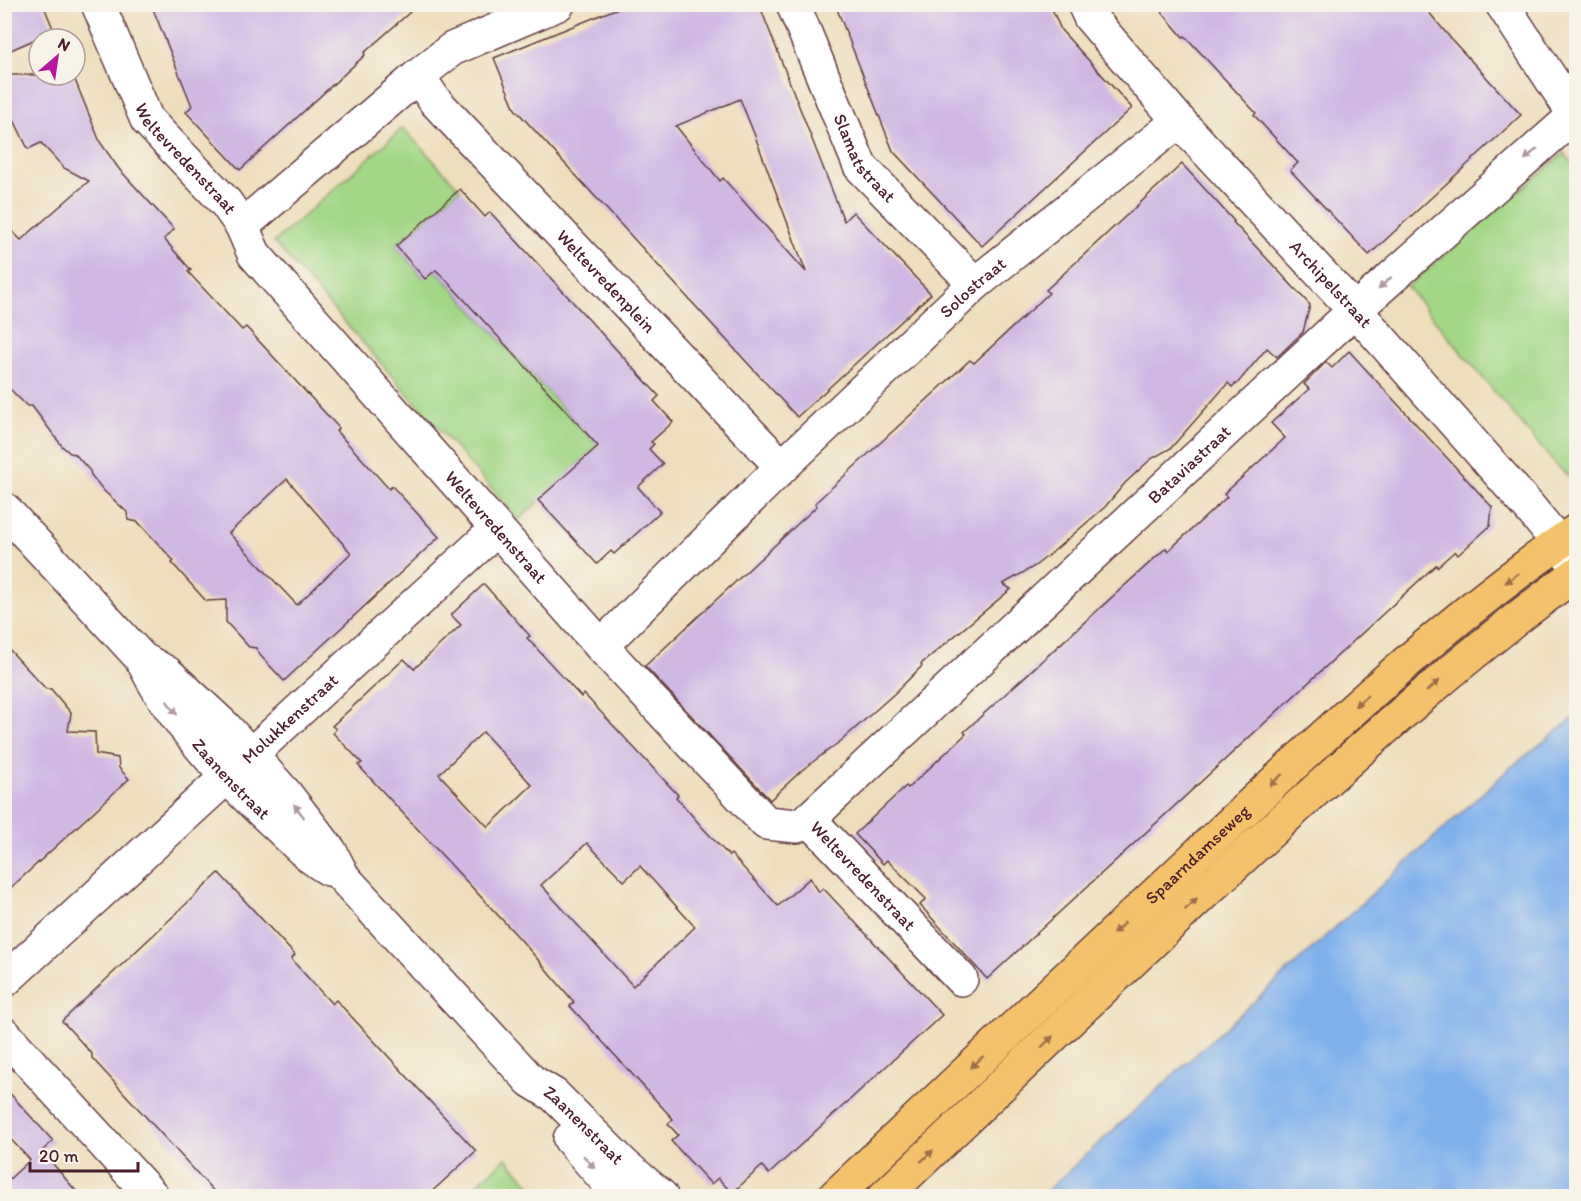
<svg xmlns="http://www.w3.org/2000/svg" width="1581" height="1201" font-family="Itim,sans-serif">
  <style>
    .green { fill: #a2d787; stroke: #767b59; stroke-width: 1.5 }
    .water { fill: #80b1ec; stroke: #65688c; stroke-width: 1.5 }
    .building { fill: #cfb8e4; fill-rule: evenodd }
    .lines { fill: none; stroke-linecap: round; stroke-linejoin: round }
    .minor-casing { stroke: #633c41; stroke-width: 36 }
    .major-casing { stroke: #633c41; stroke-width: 36 }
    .minor { stroke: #fff; stroke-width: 33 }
    .major { stroke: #f3c26a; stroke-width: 33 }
    .oneway { fill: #ae9aa0 }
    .oneway2 { fill: #9e704a }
    .labels { text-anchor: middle; stroke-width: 4.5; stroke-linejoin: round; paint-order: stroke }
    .street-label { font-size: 18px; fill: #4a1f2b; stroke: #f7f3e8 }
  </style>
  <rect width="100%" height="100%" fill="#f7f3e8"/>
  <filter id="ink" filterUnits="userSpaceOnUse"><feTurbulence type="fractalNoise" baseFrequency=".0167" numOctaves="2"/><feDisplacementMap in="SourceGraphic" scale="12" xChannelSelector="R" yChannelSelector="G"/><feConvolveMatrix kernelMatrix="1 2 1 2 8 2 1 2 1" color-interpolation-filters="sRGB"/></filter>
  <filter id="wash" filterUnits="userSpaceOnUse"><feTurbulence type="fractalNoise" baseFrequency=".008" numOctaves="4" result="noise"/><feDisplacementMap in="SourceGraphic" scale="24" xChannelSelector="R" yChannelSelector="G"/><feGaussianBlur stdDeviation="1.35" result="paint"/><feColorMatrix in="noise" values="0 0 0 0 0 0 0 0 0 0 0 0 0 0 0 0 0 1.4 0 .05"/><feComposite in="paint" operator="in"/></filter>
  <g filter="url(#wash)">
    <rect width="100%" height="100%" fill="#eedebc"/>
    <!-- green -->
    <g class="green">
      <polygon points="403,128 460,189 396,246 423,277 436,270 598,446 519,520 274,242"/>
      <polygon points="1564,153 1576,167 1576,483 1556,465 1407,287"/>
      <polygon points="506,1158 540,1196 464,1196"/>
    </g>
    <!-- water -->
    <polygon class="water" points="1576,716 1576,1196 1041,1196 1510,768"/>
    <g id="blocks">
      <!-- building -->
      <g class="building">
        <polygon points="4,4 43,4 54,31 4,53"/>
        <polygon points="151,4 419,4 364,53 365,55 240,170 186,112 192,106"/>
        <path d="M 628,4 L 759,4 L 844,221 L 853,212 L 931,294 L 797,417 L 515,109 L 494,58 ZM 740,99 L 753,131 L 806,272 L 723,178 L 720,181 L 676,126 Z"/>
        <polygon points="835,4 1050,4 1061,30 1132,108 982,246 893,151"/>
        <polygon points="1155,4 1422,4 1452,40 1521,115 1369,255 1290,170 1298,163 1254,115 1256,113 1185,36 1183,37"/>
        <path d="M 4,75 L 73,75 L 100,142 L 119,169 L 174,229 L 164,239 L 191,270 L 188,272 L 242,330 L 246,327 L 339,428 L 336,431 L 363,460 L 389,489 L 392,486 L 439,537 L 284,681 L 260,655 L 256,648 L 249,647 L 226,622 L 226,600 L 206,601 L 172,563 L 174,561 L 138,522 L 128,520 L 127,512 L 104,491 L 91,475 L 90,471 L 75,454 L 70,453 L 62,446 L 32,406 L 27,406 L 4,383 L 4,223 L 21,240 L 89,181 L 64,168 L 41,143 L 28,149 L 4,99 ZM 287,479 L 351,553 L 297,605 L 229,533 Z"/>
        <polygon points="1182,164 1234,221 1233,222 1310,305 1303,332 1277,357 1267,348 1236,385 1235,384 1232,387 1228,383 1171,448 1151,459 1125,483 1105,507 1055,550 1035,566 1003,584 1011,589 921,664 922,666 895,693 842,740 802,770 770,800 645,666 817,506 815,503 970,360 974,363 1030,311 1049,293 1046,290"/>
        <polygon points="460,189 485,217 490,212 659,396 654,401 673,422 651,442 654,444 649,449 663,464 638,487 660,512 614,554 611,551 597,564 538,500 598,446 448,282 436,270 425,279 396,246"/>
        <polygon points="1349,351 1492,507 1490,526 1458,555 1455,551 1437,567 1436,565 987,979 920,905 926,899 887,860 883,864 855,834 906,786 908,788 966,734 964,732 977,720 1166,548 1168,551 1227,497 1224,494 1285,438 1271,423 1309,389 1304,384 1326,362 1332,368"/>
        <path d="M 484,584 L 530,636 L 527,638 L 581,697 L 584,694 L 678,795 L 676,797 L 702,827 L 729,856 L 731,854 L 778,906 L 810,878 L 819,892 L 823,888 L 942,1015 L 769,1174 L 762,1166 L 732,1193 L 718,1178 L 711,1184 L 671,1141 L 678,1135 L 668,1124 L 673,1119 L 570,1006 L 574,1002 L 522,941 L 358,765 L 362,763 L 333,733 L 336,729 L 332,726 L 404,659 L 414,669 L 461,625 L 451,615 ZM 483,732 L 532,785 L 488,827 L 439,774 ZM 587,843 L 624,881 L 640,866 L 695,927 L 633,986 L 541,885 Z"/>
        <polygon points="4,644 46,689 51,689 71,713 68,731 95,732 96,754 118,758 119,768 129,779 4,894"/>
        <polygon points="219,873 295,955 291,959 332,1004 336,1000 476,1151 426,1197 219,1197 92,1058 92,1054 62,1021"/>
        <polygon points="4,1087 53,1141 42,1151 81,1197 4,1197 4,1184 30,1160 4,1132"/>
      </g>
    </g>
  </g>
  <g filter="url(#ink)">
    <use href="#blocks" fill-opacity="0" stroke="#633c41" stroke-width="1.5"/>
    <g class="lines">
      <defs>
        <g id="minor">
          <path id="s1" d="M 98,4 L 147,120 L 226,203 L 242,226 L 254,254 L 601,646 L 766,823 L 797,826 L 809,819 L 961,979"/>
          <path id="s2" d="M 793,4 L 860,166 L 975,284"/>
          <path id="s3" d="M 1084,4 L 1090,17 L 1179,121 L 1355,310 L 1529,507 L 1576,564"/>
          <polyline points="1502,4 1576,117"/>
          <polyline points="418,76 452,49 558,4"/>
          <path id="s4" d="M 242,226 L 418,76 L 435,101 L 782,467 L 601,646"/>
          <path id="s5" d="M 782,467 L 975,284 L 1179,121"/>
          <path id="s6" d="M 4,509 L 142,659 C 170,720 233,786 283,831 C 297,845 311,859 329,869"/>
          <path id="s7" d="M 142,659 L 167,673 L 225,727 L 285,793 L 330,851 L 343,877 L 531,1081 L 554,1095 L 624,1165 L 661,1196"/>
          <path id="s8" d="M 809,819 L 1355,310 L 1575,115"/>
          <path id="s9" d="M 4,981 L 497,529"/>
          <polyline points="4,1034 152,1196"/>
          <polyline points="570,1139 620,1196"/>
        </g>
        <g id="major">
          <path id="s10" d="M 835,1196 C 956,1082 1078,967 1199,853 C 1320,739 1439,624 1576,531"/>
          <path d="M 885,1196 C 1013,1075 1139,952 1269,833 C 1368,742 1467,653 1576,574"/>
        </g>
      </defs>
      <!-- minor casing -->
      <use href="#minor" class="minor-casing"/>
      <!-- major casing -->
      <use href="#major" class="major-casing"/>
      <!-- minor -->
      <use href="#minor" class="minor"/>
      <!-- major -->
      <use href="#major" class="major"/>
    </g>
    <!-- one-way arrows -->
    <defs><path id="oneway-solid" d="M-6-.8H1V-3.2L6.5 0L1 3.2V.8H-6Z" transform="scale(1.5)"/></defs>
    <g class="oneway">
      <use href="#oneway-solid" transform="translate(1531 154) rotate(139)"/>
      <use href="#oneway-solid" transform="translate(1385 283) rotate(138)"/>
      <use href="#oneway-solid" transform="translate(172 708) rotate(53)"/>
      <use href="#oneway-solid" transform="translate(299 811) rotate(-128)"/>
      <use href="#oneway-solid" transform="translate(589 1162) rotate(49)"/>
    </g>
    <g class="oneway2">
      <use href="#oneway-solid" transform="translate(1512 578) rotate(143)"/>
      <use href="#oneway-solid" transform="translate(1433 686) rotate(-40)"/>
      <use href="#oneway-solid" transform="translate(1361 701) rotate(138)"/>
      <use href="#oneway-solid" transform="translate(1276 780) rotate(137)"/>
      <use href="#oneway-solid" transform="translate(1191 904) rotate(-44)"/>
      <use href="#oneway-solid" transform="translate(1119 928) rotate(137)"/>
      <use href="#oneway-solid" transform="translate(1047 1042) rotate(-44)"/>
      <use href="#oneway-solid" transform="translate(977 1062) rotate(137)"/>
      <use href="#oneway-solid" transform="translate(927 1156) rotate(-43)"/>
    </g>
  </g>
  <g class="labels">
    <!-- street labels -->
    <g class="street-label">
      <text dy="6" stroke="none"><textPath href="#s2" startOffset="171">Slamatstraat</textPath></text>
      <text dy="6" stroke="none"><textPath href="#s1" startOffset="180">Weltevredenstraat</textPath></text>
      <text dy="6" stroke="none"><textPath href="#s4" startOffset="510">Weltevredenplein</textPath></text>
      <text dy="6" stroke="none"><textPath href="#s3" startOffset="374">Archipelstraat</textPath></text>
      <text dy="6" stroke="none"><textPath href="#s5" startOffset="262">Solostraat</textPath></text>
      <text dy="6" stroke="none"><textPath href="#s8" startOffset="520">Bataviastraat</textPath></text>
      <text dy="6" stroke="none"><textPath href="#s1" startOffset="664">Weltevredenstraat</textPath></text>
      <text dy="6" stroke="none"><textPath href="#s9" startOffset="388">Molukkenstraat</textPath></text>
      <text dy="6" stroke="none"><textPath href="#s6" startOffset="354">Zaanenstraat</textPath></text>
      <text dy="6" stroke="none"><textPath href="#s10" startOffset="498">Spaarndamseweg</textPath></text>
      <text dy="6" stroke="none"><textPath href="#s1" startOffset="1188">Weltevredenstraat</textPath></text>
      <text dy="6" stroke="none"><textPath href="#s7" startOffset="646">Zaanenstraat</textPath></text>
    </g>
  </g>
  <!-- margin -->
  <rect width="1581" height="1201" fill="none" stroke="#f7f3e8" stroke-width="24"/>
  <!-- north arrow -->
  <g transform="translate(57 57) rotate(29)"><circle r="28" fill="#f7f3e8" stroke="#b29e9c" stroke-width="1.5"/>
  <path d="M0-4.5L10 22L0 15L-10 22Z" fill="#b5179e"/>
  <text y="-9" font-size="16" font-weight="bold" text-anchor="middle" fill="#4a1f2b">N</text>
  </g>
  <!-- scale -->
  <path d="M30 1162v9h108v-9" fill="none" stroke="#4a1f2b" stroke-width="3"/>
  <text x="39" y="1162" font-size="18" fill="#4a1f2b" stroke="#f7f3e8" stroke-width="4.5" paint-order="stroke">20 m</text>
</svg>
